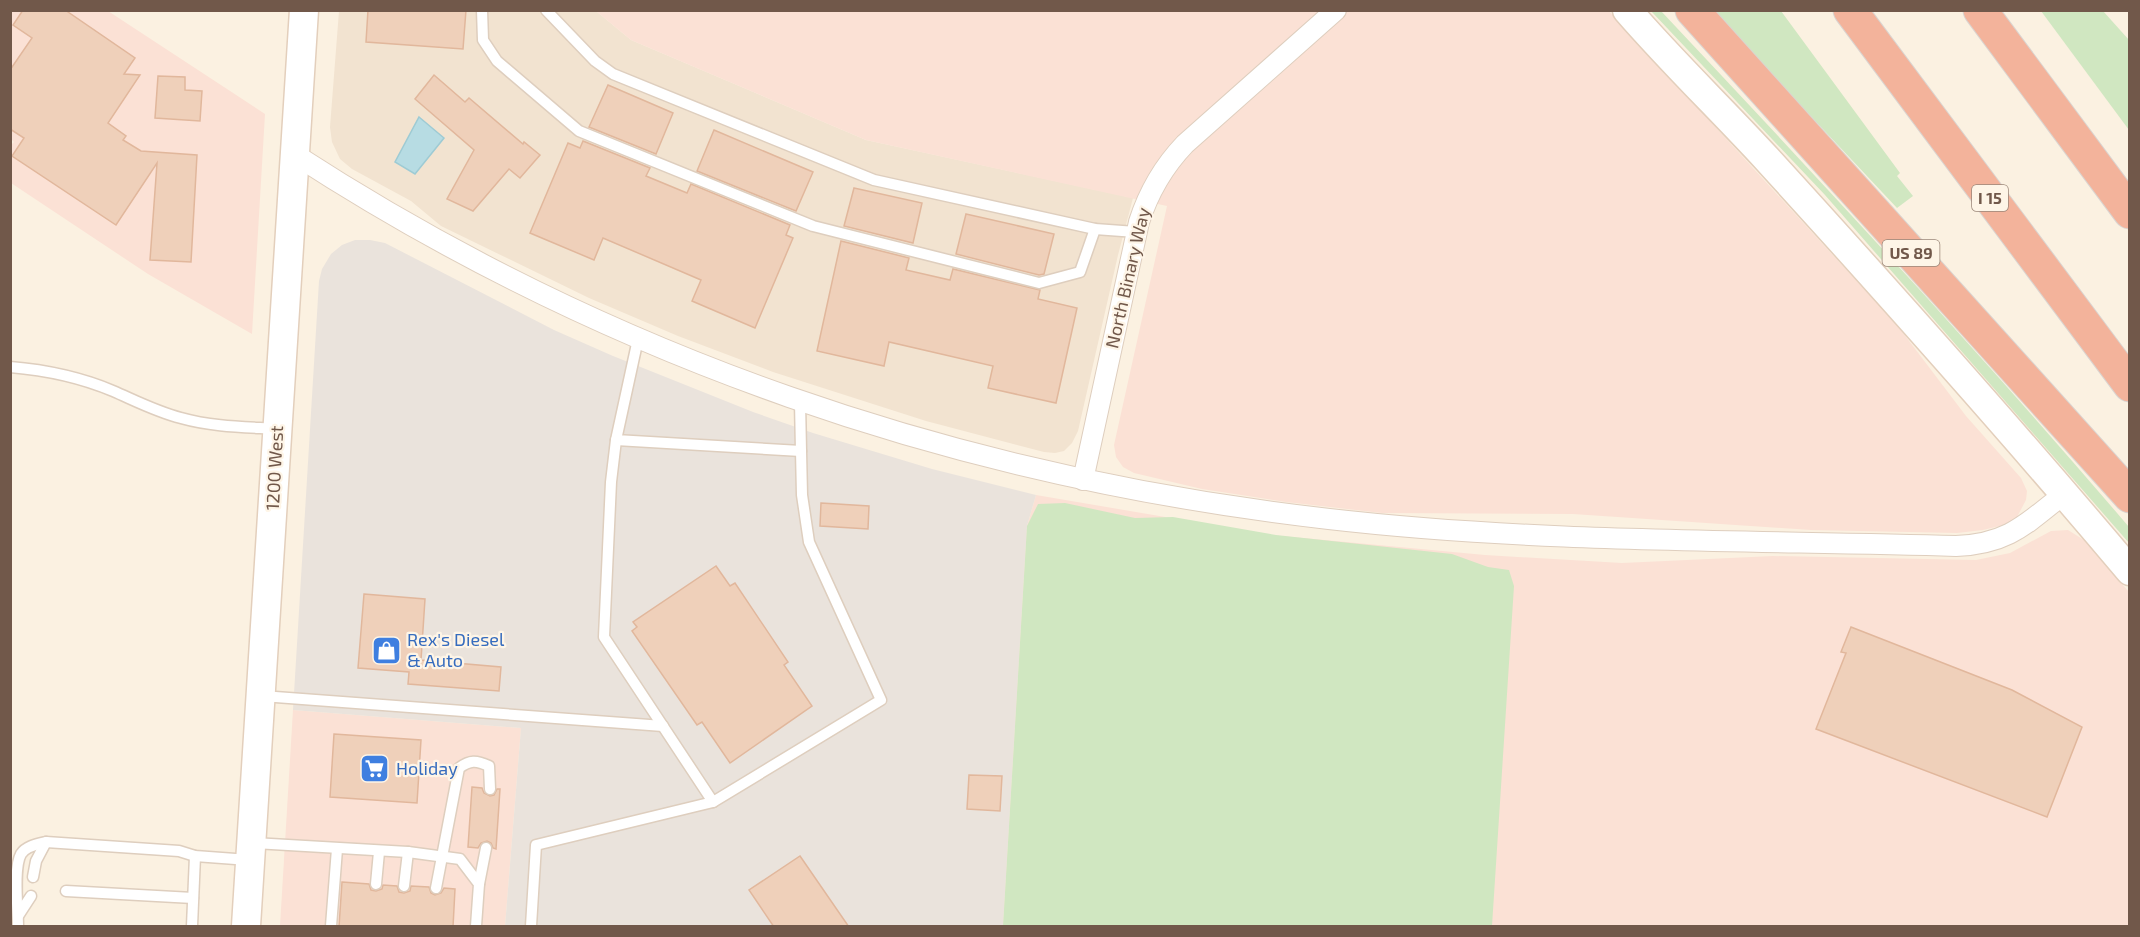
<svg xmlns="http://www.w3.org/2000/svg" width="2140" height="937" font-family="'Exo 2',sans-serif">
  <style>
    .residential { fill: #f2e3d0 }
    .commercial { fill: #fbe1d5 }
    .industrial { fill: #eae3dc }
    .green { fill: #d0e7c1 }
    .water { fill: #b7dce3; stroke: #9ecbd4; stroke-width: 1.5 }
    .building { fill: #efd0ba; stroke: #e1b79c; stroke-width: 1.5 }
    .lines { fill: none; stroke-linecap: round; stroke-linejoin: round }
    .lane-casing { stroke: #decebe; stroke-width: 13 }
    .street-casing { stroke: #decebe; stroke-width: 22 }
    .secondary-casing { stroke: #e3cfbc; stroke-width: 31 }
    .highway-casing { stroke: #dad4d0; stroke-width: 35 }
    .lane { stroke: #fff; stroke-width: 10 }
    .street { stroke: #fff; stroke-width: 20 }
    .secondary { stroke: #fff; stroke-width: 28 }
    .highway { stroke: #f3b39b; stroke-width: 33 }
    .labels { text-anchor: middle; stroke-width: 4.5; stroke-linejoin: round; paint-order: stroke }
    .shield { fill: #fef5e7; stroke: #9b8779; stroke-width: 1.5 }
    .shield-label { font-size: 16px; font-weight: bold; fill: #71584a }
    .street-label { font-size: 18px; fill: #71584a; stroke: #fef5e7 }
    .shop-label { font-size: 18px; fill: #366cbe; stroke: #fef5e7; text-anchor: start }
  </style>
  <rect width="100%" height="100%" fill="#fbf1e1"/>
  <!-- residential -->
  <polygon class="residential" points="339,11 596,11 631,40 866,140 1133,198 1118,255 1078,431 1072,443 1064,451 1055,453 1044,452 926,421 773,372 678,336 589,298 441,226 411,201 352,169 340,159 332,142 330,127"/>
  <!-- commercial -->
  <g class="commercial">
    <polygon points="11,11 108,11 265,114 252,334 148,274 11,183 11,145 14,142 10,138"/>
    <polygon points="596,11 1609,11 1897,325 1966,416 2021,478 2027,491 2026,500 2017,517 2008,524 1983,530 1957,533 1811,530 1573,514 1382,513 1286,502 1202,489 1134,473 1123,467 1116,457 1114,445 1167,206 866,140 631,40"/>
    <polygon points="1036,495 1271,535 1485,555 1622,563 1773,556 1976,560 2010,553 2051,531 2068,530 2084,540 2129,592 2129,926 1003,926 1027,526"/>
    <polygon points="293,710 521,728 505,926 280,926"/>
  </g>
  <!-- industrial -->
  <polygon class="industrial" points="355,240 370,240 385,243 554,330 613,356 753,412 813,433 932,469 1036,495 1027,526 1003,926 505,926 521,728 293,710 319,281 322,269 331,254 342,245"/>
  <!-- green -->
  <g class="green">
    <path d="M 1651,11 L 1661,11 C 1820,180 1978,350 2129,527 L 2129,543 L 1825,195 Z"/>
    <polygon points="1712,11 1781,11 1900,173 1897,176 1913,196 1897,208"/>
    <polygon points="2041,11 2103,11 2129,40 2129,130"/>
    <polygon points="1065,503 1135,518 1173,517 1276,535 1452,554 1488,567 1509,570 1514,586 1492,926 1003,926 1027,526 1038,504"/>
  </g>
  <!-- water -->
  <polygon class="water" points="419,117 444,138 415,174 395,162"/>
  <!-- building -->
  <g class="building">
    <polygon points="23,10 65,10 135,58 124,74 140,75 108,123 126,136 123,140 141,151 197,155 191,262 150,260 157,163 116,225 12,156 24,138 10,129 10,70 32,38 13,25"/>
    <polygon points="368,10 466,10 463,49 366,42"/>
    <polygon points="434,75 465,102 469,98 523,144 524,142 540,155 520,178 509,169 473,211 447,199 474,150 415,99"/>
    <polygon points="158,76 185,77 185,90 202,91 200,121 155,118"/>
    <polygon points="608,85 673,113 656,154 589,127"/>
    <polygon points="714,130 813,172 796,211 697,171"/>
    <polygon points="583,141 650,168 646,176 687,193 691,184 790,225 786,235 793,238 755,328 692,301 701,280 603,238 594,260 530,233 568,143 580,148"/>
    <polygon points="854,188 922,203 913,243 844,226"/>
    <polygon points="966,214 1054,234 1044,274 1039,275 956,254"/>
    <polygon points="841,241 909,258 906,270 950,280 953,269 1040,290 1038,299 1077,308 1056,403 988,388 993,366 889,342 884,366 817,351"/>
    <polygon points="821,503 869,506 868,529 820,526"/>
    <polygon points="716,566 730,586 735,583 788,662 784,665 812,706 730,763 702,722 697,725 632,631 637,627 633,622"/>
    <polygon points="364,594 425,599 421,660 501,667 499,691 408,684 409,672 358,668"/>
    <polygon points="1851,627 2012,690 2082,727 2047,817 1816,729 1846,653 1841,652"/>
    <polygon points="334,734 421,740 417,803 330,797"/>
    <polygon points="969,775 1002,776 1000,811 967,809"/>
    <polygon points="472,787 482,788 484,793 490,796 494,795 497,789 500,789 496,849 493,848 491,843 487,841 481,843 478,848 468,847"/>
    <polygon points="800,856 849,927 774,927 749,890"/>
    <polygon points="342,882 369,884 371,890 376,891 382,889 383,885 397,886 399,892 404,893 410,891 411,886 429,887 431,893 435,895 441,893 444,888 455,889 453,927 339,927"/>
  </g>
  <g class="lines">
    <defs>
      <g id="lane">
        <polyline points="482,10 483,40 497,61 579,131 813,226 1039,283 1080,272 1095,229"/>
        <polyline points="546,10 595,61 613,74 874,180 1095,229 1136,232"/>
        <polyline points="638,339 616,440 801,451 800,402"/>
        <path d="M 10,367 C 46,370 80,377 113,391 C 136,401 157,412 181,418 C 213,427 245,427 277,429"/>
        <polyline points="616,440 611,482 604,637 713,802 881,700 809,542 802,495 801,451"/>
        <polyline points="262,696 663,726"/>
        <polyline points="253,843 408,852 460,859 479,884 476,926"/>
        <polyline points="33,877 36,861 46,842"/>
        <polyline points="376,884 379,852"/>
        <polyline points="479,884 486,848"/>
        <polyline points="404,886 408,852"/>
        <path d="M 436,888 L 459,768 C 470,760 476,760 489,766 L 490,789"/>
        <polyline points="66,891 193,898"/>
        <polyline points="18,916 31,896"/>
        <path d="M 18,926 C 18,910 13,868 21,854 C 26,846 38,844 46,842 L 179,851 L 195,856 L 249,860"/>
        <polyline points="192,926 195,856"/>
        <polyline points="331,926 337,849"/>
        <polyline points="531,926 536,845 713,802"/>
      </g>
      <g id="street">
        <path d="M 294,154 C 608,358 958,477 1329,519 C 1538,543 1747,540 1956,546 C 2008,544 2026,524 2064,494"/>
        <path d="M 1083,480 L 1139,222 C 1149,191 1163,167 1185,144 L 1336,10"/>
      </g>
      <g id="secondary">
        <path d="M 1627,10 C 1672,62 1721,109 1767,159 C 1890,294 2012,431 2130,571"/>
        <polyline points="246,926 304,10"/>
      </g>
      <g id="highway">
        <polyline points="1692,10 2130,496"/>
        <polyline points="1850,10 2130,385"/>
        <polyline points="1980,10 2130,212"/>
      </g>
    </defs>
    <!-- lane casing -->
    <use href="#lane" class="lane-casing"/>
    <!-- street casing -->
    <use href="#street" class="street-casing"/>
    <!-- secondary casing -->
    <use href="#secondary" class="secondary-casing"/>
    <!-- highway casing -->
    <use href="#highway" class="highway-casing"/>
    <!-- lane -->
    <use href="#lane" class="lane"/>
    <!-- street -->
    <use href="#street" class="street"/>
    <!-- secondary -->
    <use href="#secondary" class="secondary"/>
    <!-- highway -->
    <use href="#highway" class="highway"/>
  </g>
  <!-- icons -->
  <defs>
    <symbol id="shop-square" viewBox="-11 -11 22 22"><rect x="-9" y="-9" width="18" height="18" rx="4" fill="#3f7fe0" stroke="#fef5e7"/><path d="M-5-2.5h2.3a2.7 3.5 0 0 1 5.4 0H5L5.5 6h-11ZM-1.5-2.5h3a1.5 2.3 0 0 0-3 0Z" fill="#fff"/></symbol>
    <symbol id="supermarket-square" viewBox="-11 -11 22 22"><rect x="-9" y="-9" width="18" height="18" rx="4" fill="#3f7fe0" stroke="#fef5e7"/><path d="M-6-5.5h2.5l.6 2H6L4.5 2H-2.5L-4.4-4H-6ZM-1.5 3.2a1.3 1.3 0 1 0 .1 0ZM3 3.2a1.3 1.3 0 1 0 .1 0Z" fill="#fff"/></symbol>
  </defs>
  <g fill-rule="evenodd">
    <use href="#shop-square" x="370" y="634" width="33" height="33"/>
    <use href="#supermarket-square" x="358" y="752" width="33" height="33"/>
  </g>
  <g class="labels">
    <!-- shield labels -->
    <g class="shield">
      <rect x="1972" y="185" width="36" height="26" rx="4.5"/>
      <rect x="1882.5" y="240" width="57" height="26" rx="4.5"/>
    </g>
    <g class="shield-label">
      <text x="1990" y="204">I 15</text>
      <text x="1911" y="259">US 89</text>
    </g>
    <!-- street labels -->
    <g class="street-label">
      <text transform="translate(1128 278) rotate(-77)" y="6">North Binary Way</text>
      <text transform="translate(275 468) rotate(-87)" y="6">1200 West</text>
    </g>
    <!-- shop labels -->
    <g class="shop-label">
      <text x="407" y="646">Rex's Diesel<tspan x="407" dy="21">&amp; Auto</tspan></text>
      <text x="396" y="775">Holiday</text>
    </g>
  </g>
  <!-- border -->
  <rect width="2140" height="937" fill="none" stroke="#71584a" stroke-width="24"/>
</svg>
